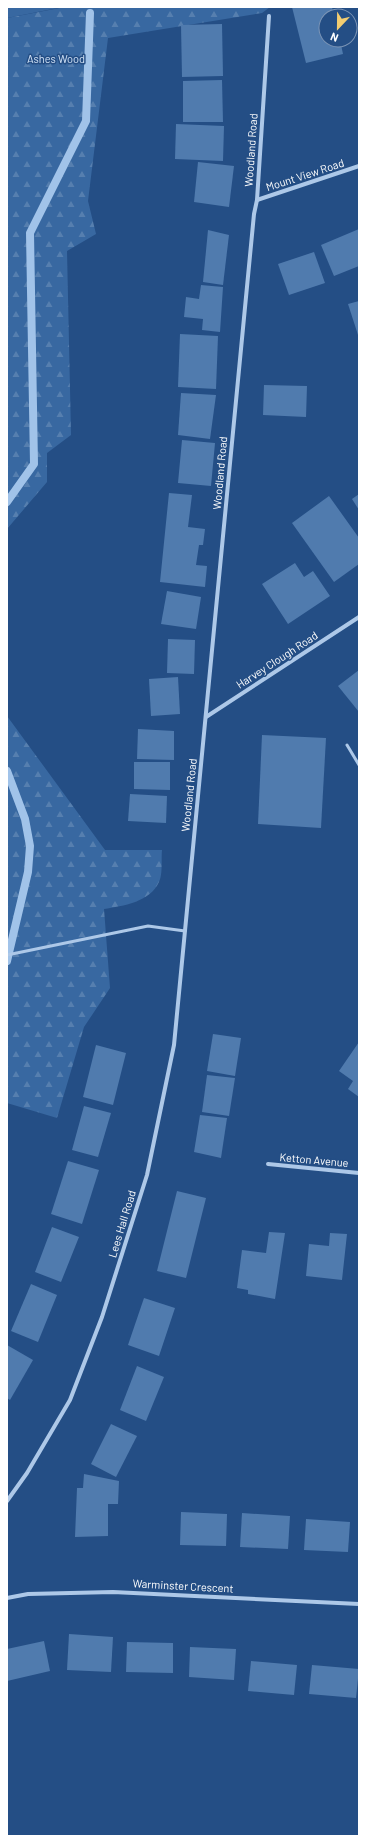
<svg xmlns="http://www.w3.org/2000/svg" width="366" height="1843" font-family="Barlow,sans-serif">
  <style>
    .forest { fill: url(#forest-firs) }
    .park { fill: #3868a1 }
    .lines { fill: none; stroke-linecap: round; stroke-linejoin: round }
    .stream { stroke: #a1c3e9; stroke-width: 8 }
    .building { fill: #507bae }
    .service { stroke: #adc8e8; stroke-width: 3 }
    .minor { stroke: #adc8e8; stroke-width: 4 }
    .labels { text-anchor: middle; stroke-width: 3; stroke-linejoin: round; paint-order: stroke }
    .park-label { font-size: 11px; fill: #d1e2f6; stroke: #244e85 }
    .street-label { font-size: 11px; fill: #fff; stroke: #244e85 }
  </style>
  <defs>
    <pattern id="forest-firs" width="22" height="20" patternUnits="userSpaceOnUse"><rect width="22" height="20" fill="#3868a1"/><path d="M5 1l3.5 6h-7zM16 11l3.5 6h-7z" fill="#567faf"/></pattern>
  </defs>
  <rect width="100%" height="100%" fill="#244e85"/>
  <!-- forest -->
  <g class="forest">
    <polygon points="65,7 270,7 262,13 108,38 88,201 96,234 67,251 71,435 47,453 47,482 7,529 7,18"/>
    <path d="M 7,716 L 105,850 L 162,850 C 161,859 163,874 159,882 C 150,902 123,906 104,909 L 110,988 L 84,1027 L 57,1118 L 7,1103 Z"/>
  </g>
  <!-- park -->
  <polygon class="park" points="7,7 63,7 7,18"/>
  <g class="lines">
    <!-- stream -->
    <g class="stream">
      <polyline points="7,502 34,464 30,233 86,121 90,13"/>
      <polyline points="7,771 25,819 30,846 28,872 7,961"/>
    </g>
  </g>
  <!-- building -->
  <g class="building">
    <polygon points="292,7 332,7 334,16 326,16 326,40 340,40 343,54 306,63"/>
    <polygon points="222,24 223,76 182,77 181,25"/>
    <polygon points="222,80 223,122 183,122 183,81"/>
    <polygon points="176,124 224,126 223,161 175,159"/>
    <polygon points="198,162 234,166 229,207 194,202"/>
    <polygon points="359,229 359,266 334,276 321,245"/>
    <polygon points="208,230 229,235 223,285 203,282"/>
    <polygon points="314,252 325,283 289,295 278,264"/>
    <polygon points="201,285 223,287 220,332 202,330 203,319 184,317 186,297 199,299"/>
    <polygon points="359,301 359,338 348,304"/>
    <polygon points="180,334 218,336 216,389 178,387"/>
    <polygon points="264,385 307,386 306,417 263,415"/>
    <polygon points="181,393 216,395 210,439 178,435"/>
    <polygon points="182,440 215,443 211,486 178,483"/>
    <polygon points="169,493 192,495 188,527 205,529 203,545 199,545 196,565 207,566 205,587 160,582"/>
    <polygon points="359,494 359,510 352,499"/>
    <polygon points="329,496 359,538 359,564 334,582 292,523"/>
    <polygon points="295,563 304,577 313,571 330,596 288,624 262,584"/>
    <polygon points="167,591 201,597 196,629 161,624"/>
    <polygon points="168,639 195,640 194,674 167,673"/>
    <polygon points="359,670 359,712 338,686"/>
    <polygon points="178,677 180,714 151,716 149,679"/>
    <polygon points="138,729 174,731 174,760 137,759"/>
    <polygon points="262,735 326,738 321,828 258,824"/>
    <polygon points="134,762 170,762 170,790 134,789"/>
    <polygon points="130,794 167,796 166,823 128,821"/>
    <polygon points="213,1034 241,1038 235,1076 207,1071"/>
    <polygon points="359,1042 359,1097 348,1089 353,1081 339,1071"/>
    <polygon points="96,1045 126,1053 113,1105 83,1097"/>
    <polygon points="207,1075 235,1078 229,1116 202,1112"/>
    <polygon points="84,1106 111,1113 98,1157 72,1150"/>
    <polygon points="200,1115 227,1118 221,1158 194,1152"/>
    <polygon points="68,1161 99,1170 82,1224 51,1214"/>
    <polygon points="177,1191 206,1198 186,1278 157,1271"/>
    <polygon points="52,1227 79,1237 61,1282 35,1272"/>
    <polygon points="269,1232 285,1233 275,1299 248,1294 248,1290 237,1288 242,1250 266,1253"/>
    <polygon points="330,1233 347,1234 342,1280 306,1276 309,1244 329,1246"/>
    <polygon points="31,1284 57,1295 38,1342 11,1331"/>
    <polygon points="144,1298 175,1308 159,1356 128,1345"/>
    <polygon points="7,1345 33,1360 10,1400 7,1398"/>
    <polygon points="137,1366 164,1377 146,1421 120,1410"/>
    <polygon points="111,1424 137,1436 116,1477 91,1464"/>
    <polygon points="84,1474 119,1481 118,1504 108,1504 108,1536 75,1537 77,1488 83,1488"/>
    <polygon points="181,1512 227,1514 226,1546 180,1545"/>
    <polygon points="242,1513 290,1516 288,1549 240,1547"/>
    <polygon points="306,1519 350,1522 348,1552 304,1550"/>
    <polygon points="69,1634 113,1637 111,1672 67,1670"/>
    <polygon points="44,1641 50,1671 7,1681 7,1649"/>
    <polygon points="127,1642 173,1643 173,1673 126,1672"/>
    <polygon points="190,1647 236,1649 234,1680 189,1677"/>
    <polygon points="251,1661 297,1665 294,1695 248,1691"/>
    <polygon points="312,1665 359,1669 356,1698 309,1694"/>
  </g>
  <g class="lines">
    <!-- service -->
    <g class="service">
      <polyline points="347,745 359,765"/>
      <polyline points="7,955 148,926 185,931"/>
    </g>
    <!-- minor -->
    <g class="minor">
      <polyline points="257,200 359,166"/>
      <polyline points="206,717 359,617"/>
      <polyline points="268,1164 359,1173"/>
      <polyline points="7,1501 27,1473 70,1400 102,1317 147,1175 174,1045 254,214 257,200 269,16"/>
      <polyline points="7,1598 28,1594 113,1592 359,1604"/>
    </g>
  </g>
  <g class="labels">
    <!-- park labels -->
    <g class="park-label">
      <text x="56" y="63">Ashes Wood</text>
    </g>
    <!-- street labels -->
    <g class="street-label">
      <text transform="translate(251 150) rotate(-86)" y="4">Woodland Road</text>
      <text transform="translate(305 175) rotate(-18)" y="4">Mount View Road</text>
      <text transform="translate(220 473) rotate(-85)" y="4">Woodland Road</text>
      <text transform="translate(277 660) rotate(-33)" y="4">Harvey Clough Road</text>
      <text transform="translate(189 795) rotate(-84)" y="4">Woodland Road</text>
      <text transform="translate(314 1160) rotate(5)" y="4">Ketton Avenue</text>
      <text transform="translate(122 1224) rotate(-73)" y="4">Lees Hall Road</text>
      <text transform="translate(183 1586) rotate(3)" y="4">Warminster Crescent</text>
    </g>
  </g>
  <!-- border -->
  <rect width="366" height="1843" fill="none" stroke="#ffffff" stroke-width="16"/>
  <!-- north arrow -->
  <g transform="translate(338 28) rotate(202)"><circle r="19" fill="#244e85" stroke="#7c95b6"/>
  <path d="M0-3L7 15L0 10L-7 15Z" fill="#f3cd71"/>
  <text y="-6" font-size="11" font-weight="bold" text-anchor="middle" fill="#ffffff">N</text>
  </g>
</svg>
